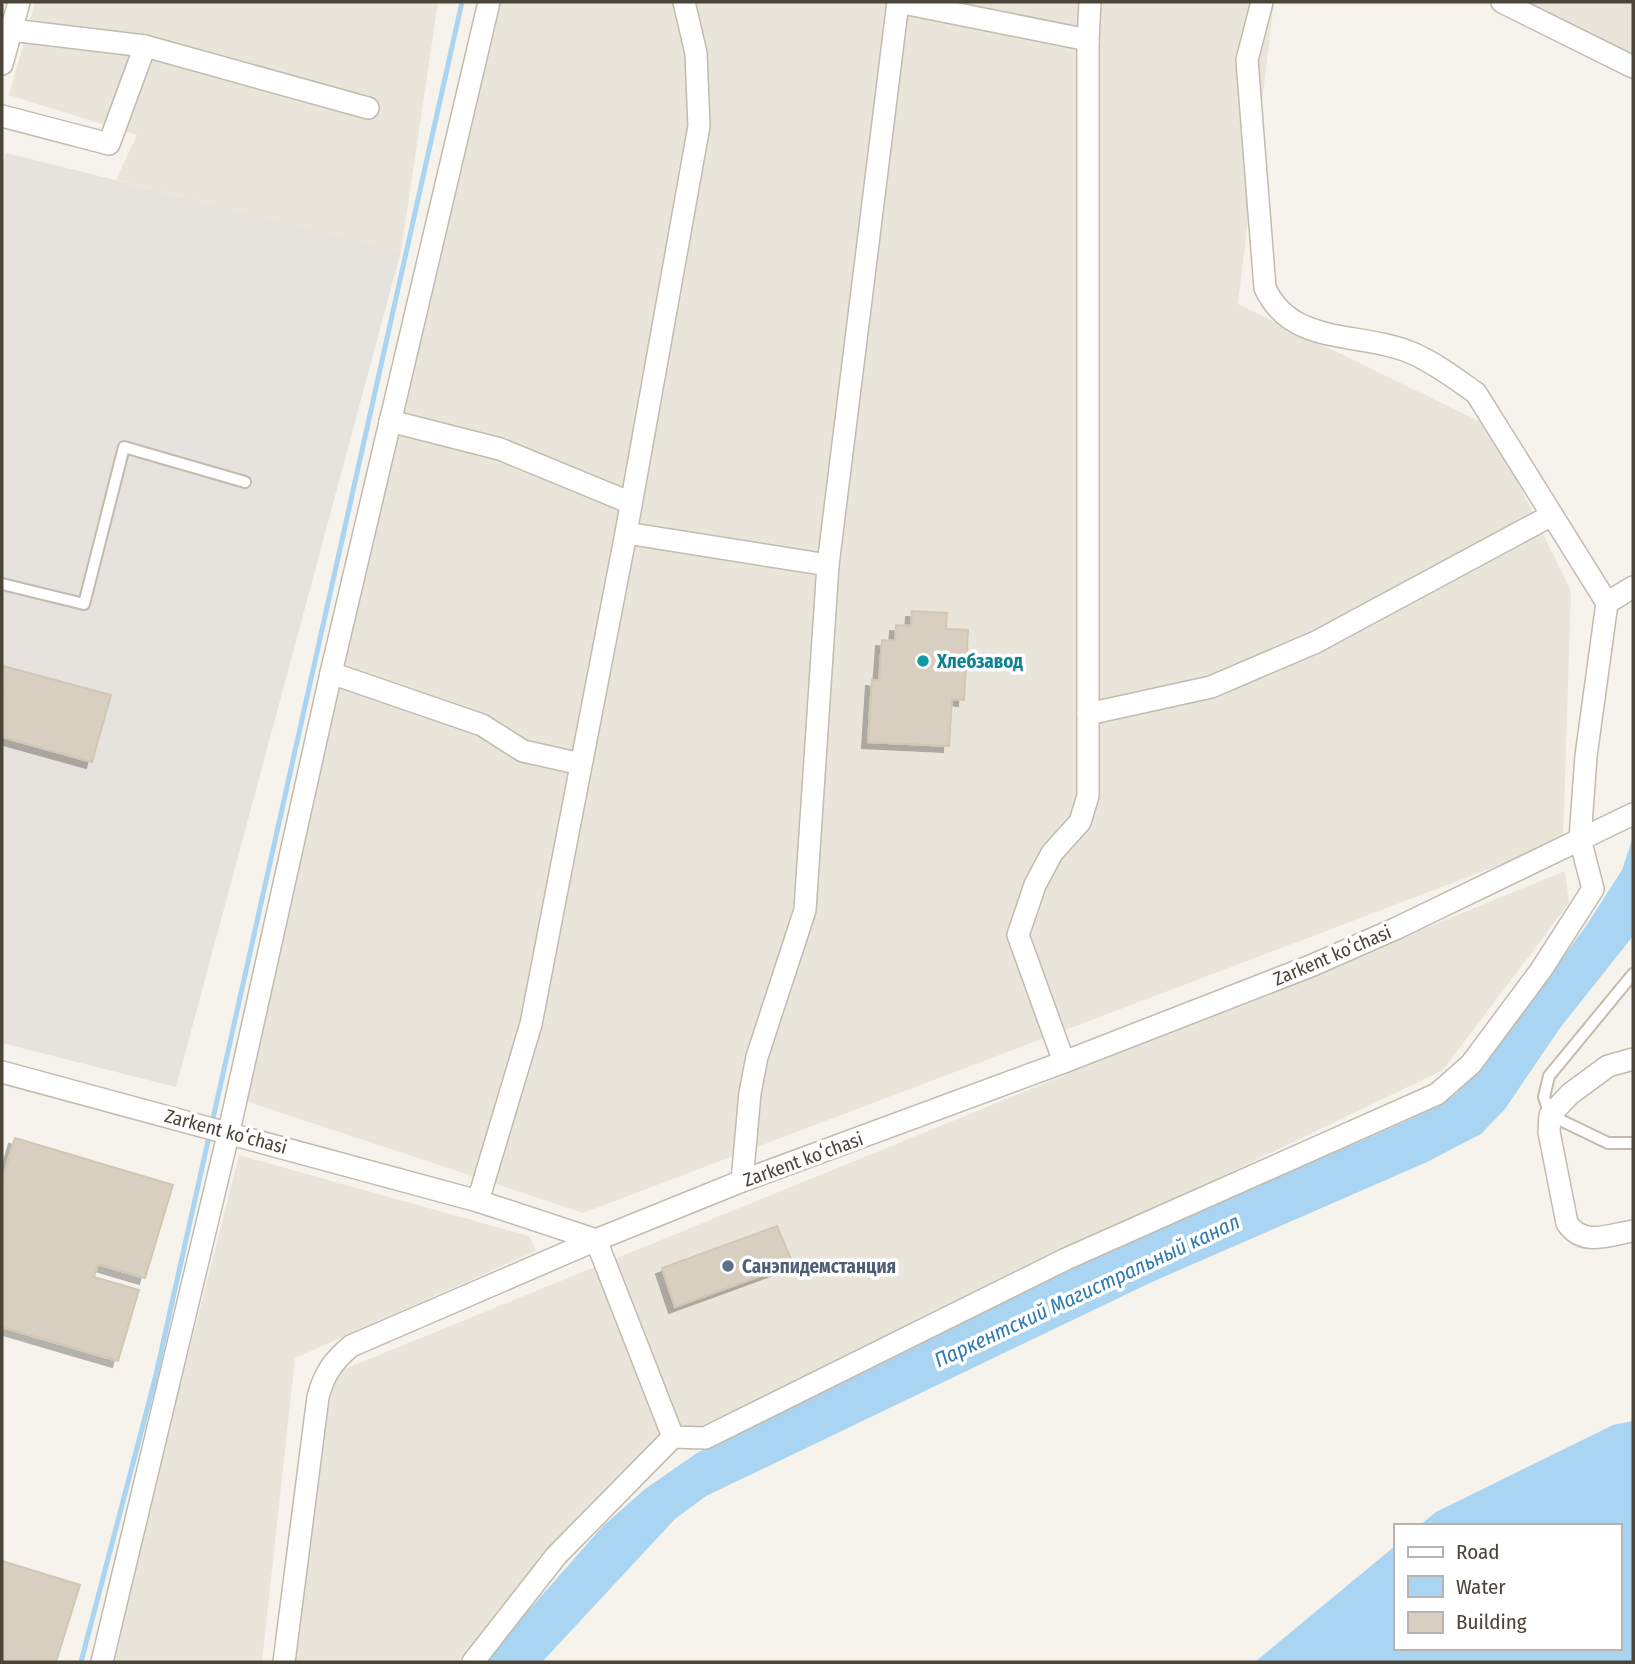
<svg xmlns="http://www.w3.org/2000/svg" width="1635" height="1664" font-family="'Fira Sans Condensed',sans-serif">
  <style>
    .residential { fill: #eae5da }
    .industrial { fill: #e6e2dd }
    .water { fill: #a9d4f2 }
    .lines { fill: none; stroke-linecap: round; stroke-linejoin: round }
    .stream { stroke: #a9d4f2; stroke-width: 5 }
    .building { fill: #d8cfc1; stroke: #d3c7b4; stroke-width: 2; filter: url(#shadow) }
    .service-casing { stroke: #c2bbae; stroke-width: 14 }
    .minor-casing { stroke: #c2bbae; stroke-width: 24 }
    .service { stroke: #fff; stroke-width: 10 }
    .minor { stroke: #fff; stroke-width: 21 }
    .culture-dot { fill: #0f9aa8; stroke: #fff; stroke-width: 2.5 }
    .service-dot { fill: #5c6f8a; stroke: #fff; stroke-width: 2.5 }
    .labels { text-anchor: middle; stroke-width: 7; stroke-linejoin: round; paint-order: stroke }
    .culture-label { font-size: 19px; font-weight: bold; fill: #0d838f; stroke: #fff; text-anchor: start }
    .street-label { font-size: 19px; fill: #4b4439; stroke: #fff }
    .service-label { font-size: 19px; font-weight: bold; fill: #4e5e75; stroke: #fff; text-anchor: start }
    .water-label { font-size: 21px; font-style: italic; fill: #2e7ab2; stroke: #fff }
  </style>
  <defs>
    <filter id="shadow"><feDropShadow dx="-6" dy="6" stdDeviation="0" flood-color="#0004"/></filter>
  </defs>
  <rect width="100%" height="100%" fill="#f6f3ec"/>
  <!-- residential -->
  <g class="residential">
    <polygon points="35,2 438,2 401,251 116,180 137,135 9,95"/>
    <polygon points="490,2 1274,2 1238,304 1491,427 1571,591 1563,841 583,1213 246,1101"/>
    <polygon points="1518,2 1633,2 1633,66"/>
    <polygon points="1565,871 1569,903 1443,1070 636,1458 458,1662 281,1662 335,1373"/>
    <polygon points="239,1155 529,1236 536,1251 295,1358 262,1662 110,1662"/>
  </g>
  <!-- industrial -->
  <polygon class="industrial" points="6,153 401,251 176,1087 2,1043 2,167"/>
  <!-- water -->
  <g class="water">
    <polygon points="1633,837 1633,936 1560,1028 1505,1109 1481,1134 1427,1162 1152,1282 706,1496 675,1519 542,1662 483,1662 603,1526 645,1489 697,1453 1100,1255 1377,1134 1422,1114 1456,1094 1480,1067 1584,929 1622,870"/>
    <polygon points="1633,1421 1633,1662 1255,1662 1395,1546 1395,1648 1619,1648 1619,1526 1419,1526 1436,1512 1613,1425"/>
  </g>
  <g class="lines">
    <!-- stream -->
    <g class="stream">
      <polyline points="212,1123 462,2"/>
      <polyline points="81,1662 155,1379 210,1132"/>
    </g>
  </g>
  <!-- building -->
  <g class="building">
    <polygon points="912,611 947,613 946,629 968,630 964,700 952,699 949,746 868,742 872,680 879,681 882,640 895,641 896,625 911,626"/>
    <polygon points="3,666 111,695 92,762 2,737"/>
    <polygon points="15,1138 173,1185 145,1278 98,1264 94,1277 139,1290 118,1361 2,1327 2,1181"/>
    <polygon points="777,1226 793,1264 675,1307 662,1268"/>
    <polygon points="2,1561 80,1585 56,1662 2,1662"/>
  </g>
  <g class="lines">
    <defs>
      <g id="service">
        <polyline points="2,584 84,604 124,447 245,482"/>
        <polyline points="1633,974 1549,1076 1544,1097 1550,1115 1608,1143 1633,1143"/>
      </g>
      <g id="minor">
        <polyline points="898,2 1088,40"/>
        <polyline points="1502,2 1633,67"/>
        <polyline points="11,30 145,46 368,108"/>
        <polyline points="2,64 19,2"/>
        <polyline points="2,116 109,144 145,46"/>
        <polyline points="390,421 500,449 631,503"/>
        <polyline points="626,533 828,565"/>
        <polyline points="1607,603 1633,587"/>
        <polyline points="331,673 482,725 523,751 581,764"/>
        <polyline points="1088,714 1211,687 1316,642 1552,515"/>
        <path d="M 1633,1059 L 1608,1066 L 1570,1094 L 1550,1115 L 1549,1132 L 1567,1223 C 1583,1247 1608,1235 1633,1231"/>
        <polyline points="1064,1062 1018,935 1035,885 1052,853 1080,822 1088,796 1088,40 1090,2"/>
        <polyline points="2,1072 478,1201 596,1240"/>
        <polyline points="742,1181 750,1093 757,1057 805,910 828,565 898,2"/>
        <polyline points="478,1201 531,1024 626,533 699,126 696,53 684,2"/>
        <path d="M 596,1240 L 673,1437 L 705,1438 L 1066,1259 L 1437,1094 L 1471,1064 L 1541,970 L 1593,889 L 1580,839 L 1586,756 L 1607,603 L 1476,393 C 1456,379 1435,363 1412,353 C 1361,331 1292,347 1265,288 L 1247,60 L 1262,2"/>
        <polyline points="102,1662 229,1131 331,673 489,2"/>
        <path d="M 284,1662 L 318,1397 C 324,1374 333,1361 351,1346 L 596,1240 L 742,1181 L 1064,1062 L 1313,965 L 1397,928 L 1633,814"/>
        <polyline points="473,1662 556,1556 673,1437"/>
      </g>
    </defs>
    <!-- service casing -->
    <use href="#service" class="service-casing"/>
    <!-- minor casing -->
    <use href="#minor" class="minor-casing"/>
    <!-- service -->
    <use href="#service" class="service"/>
    <!-- minor -->
    <use href="#minor" class="minor"/>
  </g>
  <!-- markers -->
  <circle class="culture-dot" cx="923" cy="661" r="7"/>
  <circle class="service-dot" cx="728" cy="1266" r="7"/>
  <g class="labels">
    <!-- culture labels -->
    <g class="culture-label">
      <text x="937" y="668">Хлебзавод</text>
    </g>
    <!-- street labels -->
    <g class="street-label">
      <text transform="translate(1332 955) rotate(-23)" y="7">Zarkent koʻchasi</text>
      <text transform="translate(226 1131) rotate(15)" y="7">Zarkent koʻchasi</text>
      <text transform="translate(803 1159) rotate(-20)" y="7">Zarkent koʻchasi</text>
    </g>
    <!-- service labels -->
    <g class="service-label">
      <text x="742" y="1273">Санэпидемстанция</text>
    </g>
    <!-- water labels -->
    <g class="water-label">
      <text transform="translate(1087 1291) rotate(-25)" y="7">Паркентский Магистральный канал</text>
    </g>
  </g>
  <!-- border -->
  <rect width="1635" height="1664" fill="none" stroke="#4b4439" stroke-width="7"/>
  <!-- legend -->
  <rect x="1394" y="1524" width="228" height="126" fill="#ffffff" stroke="#b7b4b0" stroke-width="2"/>
  <rect x="1408" y="1547" width="35" height="10" fill="#ffffff" stroke="#b7b4b0" stroke-width="2"/>
  <text x="1456" y="1559" font-size="21" fill="#4b4439">Road</text>
  <rect x="1408" y="1576" width="35" height="21" fill="#a9d4f2" stroke="#b7b4b0" stroke-width="2"/>
  <text x="1456" y="1594" font-size="21" fill="#4b4439">Water</text>
  <rect x="1408" y="1612" width="35" height="21" fill="#d8cfc1" stroke="#b7b4b0" stroke-width="2"/>
  <text x="1456" y="1629" font-size="21" fill="#4b4439">Building</text>
</svg>
